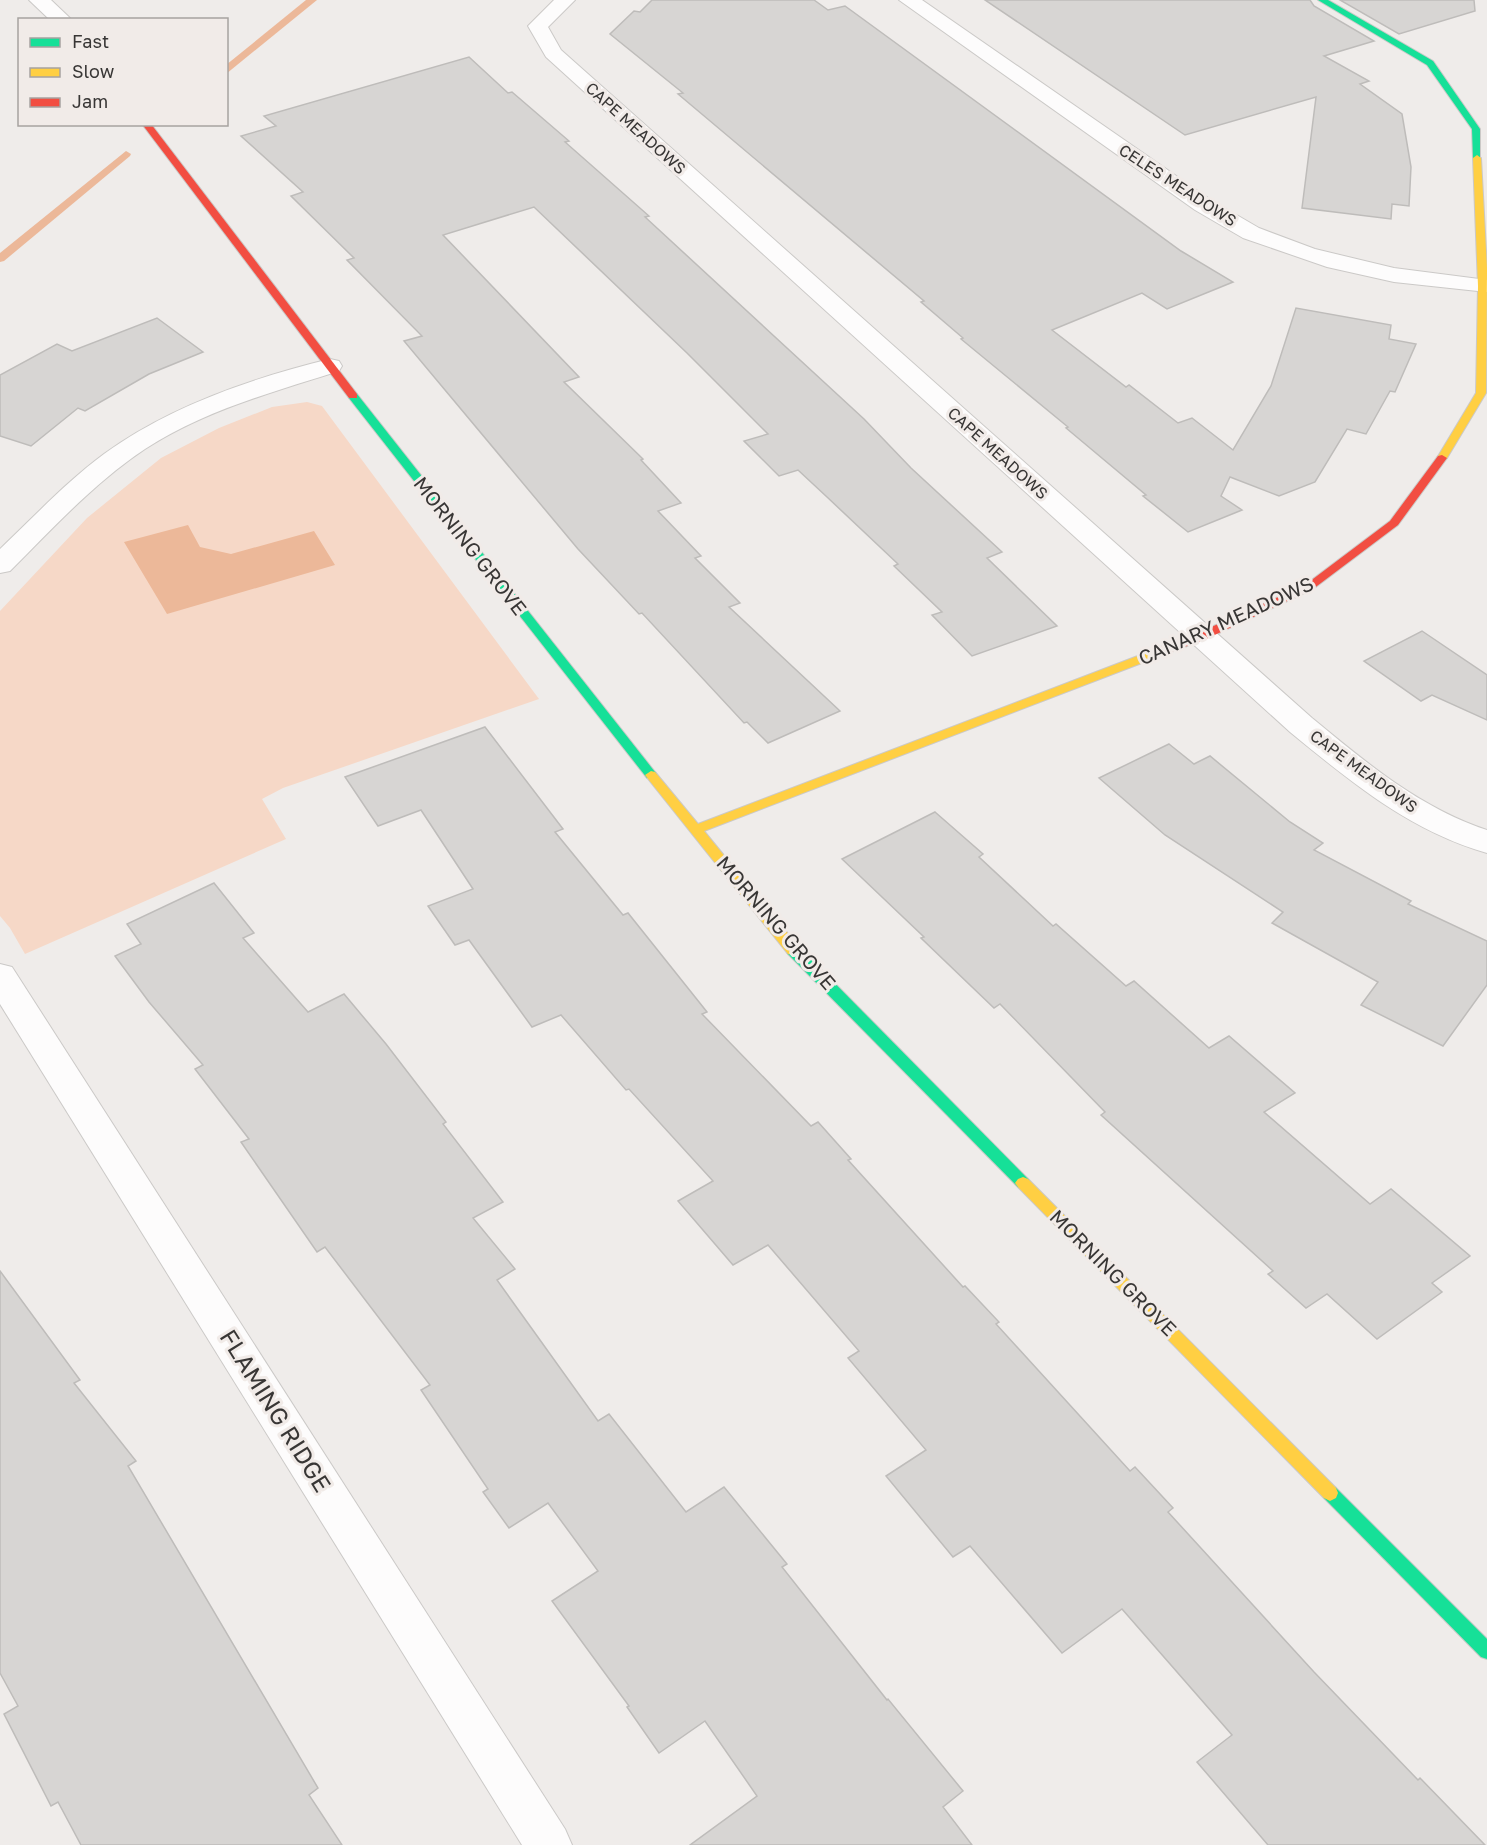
<svg xmlns="http://www.w3.org/2000/svg" width="1487" height="1845" font-family="'Golos Text',sans-serif">
  <style>
    .green { fill: #f6d8c7 }
    .water { fill: #ecb899 }
    .lines { fill: none; stroke-linecap: round; stroke-linejoin: round }
    .stream { fill: #ecb899; fill-rule: evenodd }
    .building { fill: #d7d5d3; stroke: #bebcba; stroke-width: 1.5 }
    .street-casing { stroke: #cbc9c7; stroke-width: 2 }
    .fast-casing { stroke: #cbc9c7; stroke-width: 2 }
    .slow-casing { stroke: #cbc9c7; stroke-width: 2 }
    .jam-casing { stroke: #cbc9c7; stroke-width: 2 }
    .street { fill: #fdfcfc; fill-rule: evenodd }
    .fast { fill: #16e098; fill-rule: evenodd }
    .slow { fill: #ffcf43; fill-rule: evenodd }
    .jam { fill: #f24e42; fill-rule: evenodd }
    .labels { text-anchor: middle; stroke-width: 6; stroke-linejoin: round; paint-order: stroke }
    .far-street-label { font-size: 16px; fill: #383635; stroke: #f1ebe8 }
    .street-label { font-size: 20px; fill: #383635; stroke: #f1ebe8 }
    .near-street-label { font-size: 24px; fill: #383635; stroke: #f1ebe8 }
  </style>
  <rect width="100%" height="100%" fill="#efecea"/>
  <!-- green -->
  <polygon class="green" points="307,402 322,406 539,699 283,788 262,799 286,839 25,954 10,928 0,916 0,611 87,518 161,458 219,428 272,407"/>
  <!-- water -->
  <polygon class="water" points="188,525 200,547 231,554 314,531 335,565 167,614 124,542"/>
  <g class="lines">
    <!-- stream -->
    <g class="stream">
      <polygon points="306,0 317,0 226,74 226,65"/>
      <polygon points="126,151 131,154 130,156 4,261 0,262 0,253"/>
    </g>
  </g>
  <!-- building -->
  <g class="building">
    <polygon points="652,0 814,0 828,10 845,6 1181,251 1233,282 1167,309 1142,293 1052,330 1126,387 1129,385 1178,423 1192,418 1233,450 1271,386 1296,308 1391,325 1389,339 1416,344 1395,392 1390,391 1366,434 1347,429 1315,482 1279,496 1230,477 1221,496 1242,510 1188,532 1143,496 1146,495 1066,428 1068,427 961,339 963,338 921,302 924,301 678,94 683,93 610,34 634,11 640,12"/>
    <polygon points="985,0 1310,0 1314,6 1374,41 1324,56 1369,81 1360,84 1402,114 1411,167 1409,206 1392,204 1391,219 1302,208 1316,97 1185,135"/>
    <polygon points="1340,0 1474,0 1475,11 1399,34"/>
    <polygon points="469,57 508,93 512,92 569,141 565,142 649,216 645,217 864,419 911,468 1002,552 987,558 1057,626 972,656 932,615 942,612 894,566 898,564 827,497 798,470 779,476 744,441 768,434 687,353 534,207 443,235 579,377 564,382 643,459 641,460 681,503 658,511 701,556 695,558 740,603 729,607 840,711 768,743 747,722 744,723 642,613 639,614 578,549 404,341 422,336 347,260 354,258 291,196 303,192 241,136 276,126 264,116"/>
    <polygon points="157,318 203,352 149,374 85,411 78,408 31,446 0,436 0,375 57,344 72,351"/>
    <polygon points="1422,631 1487,675 1487,720 1432,695 1421,701 1364,661"/>
    <polygon points="485,727 563,829 555,832 623,915 628,913 707,1012 702,1014 811,1126 818,1122 851,1159 848,1160 963,1287 965,1286 999,1322 996,1324 1130,1471 1135,1467 1173,1508 1168,1512 1314,1672 1418,1780 1420,1778 1485,1845 1268,1845 1197,1762 1232,1735 1122,1609 1062,1653 970,1546 953,1557 886,1476 926,1450 848,1358 859,1351 768,1245 733,1265 678,1201 713,1181 629,1089 626,1090 561,1015 532,1027 469,940 455,945 428,906 473,889 421,810 378,826 345,777"/>
    <polygon points="1169,744 1194,764 1210,756 1290,822 1323,843 1314,850 1411,901 1408,904 1487,941 1487,985 1443,1046 1361,1005 1378,982 1272,923 1283,912 1165,835 1099,778"/>
    <polygon points="935,812 983,854 979,857 1053,926 1056,924 1126,986 1134,981 1209,1048 1229,1036 1295,1093 1264,1112 1370,1204 1391,1189 1470,1256 1432,1283 1442,1292 1377,1339 1327,1294 1306,1308 1268,1274 1273,1271 1101,1115 1105,1112 1000,1004 994,1008 921,938 924,937 842,859"/>
    <polygon points="214,883 254,933 243,938 308,1012 344,994 386,1044 446,1122 443,1124 503,1202 473,1218 515,1269 497,1280 598,1421 609,1414 686,1512 724,1487 787,1564 782,1567 887,1700 888,1699 963,1791 943,1807 972,1845 690,1845 757,1796 705,1721 659,1753 627,1707 629,1706 552,1601 598,1571 548,1503 509,1528 483,1492 488,1489 421,1390 430,1385 325,1247 317,1252 241,1142 249,1139 195,1069 203,1065 149,1002 115,956 141,944 127,924"/>
    <polygon points="0,1271 80,1380 74,1383 136,1461 128,1466 318,1788 309,1795 342,1845 81,1845 58,1802 51,1806 4,1714 18,1706 0,1673"/>
  </g>
  <g class="lines">
    <defs>
      <g id="street">
        <polygon points="29,0 51,0 72,20 50,20"/>
        <path d="M 554,0 L 575,0 L 548,27 L 561,50 L 1312,718 C 1365,762 1420,808 1487,830 L 1487,853 C 1410,831 1351,782 1290,732 L 546,57 L 528,26 Z"/>
        <polygon points="899,0 922,0 1211,200 1259,228 1315,249 1394,268 1487,280 1487,292 1394,282 1327,267 1243,238 1195,210"/>
        <path d="M 330,359 L 339,361 L 342,366 L 339,371 C 273,392 203,411 145,449 C 94,483 53,528 10,571 L 0,573 L 0,549 C 34,517 66,482 104,454 C 170,406 252,378 330,359 Z"/>
        <polygon points="0,964 12,967 565,1829 572,1845 522,1845 0,1004"/>
      </g>
      <g id="fast">
        <polygon points="1318,0 1328,0 1433,61 1480,129 1480,160 1473,158 1472,129 1427,65"/>
        <polygon points="353,393 357,394 655,772 657,775 655,778 647,778 349,398 349,394"/>
        <polygon points="793,945 798,946 1028,1179 1031,1183 1028,1187 1023,1189 1018,1187 788,954 786,950"/>
        <polygon points="1330,1485 1336,1488 1487,1639 1487,1659 1481,1657 1324,1498 1322,1493 1324,1488"/>
      </g>
      <g id="slow">
        <polygon points="1477,155 1481,158 1487,269 1486,393 1447,458 1442,461 1437,458 1476,393 1478,286 1473,158"/>
        <polygon points="1156,649 1162,653 1160,656 704,831 798,946 800,950 793,955 788,954 645,775 651,771 655,772 698,824"/>
        <polygon points="1023,1177 1028,1179 1336,1488 1338,1493 1336,1498 1330,1501 1324,1498 1018,1187 1015,1183 1018,1179"/>
      </g>
      <g id="jam">
        <polygon points="142,124 151,124 357,394 357,398 349,398"/>
        <polygon points="1442,455 1447,458 1398,525 1313,589 1206,639 1160,656 1152,656 1150,653 1152,650 1198,633 1305,585 1390,521 1438,456"/>
      </g>
    </defs>
    <!-- street casing -->
    <use href="#street" class="street-casing"/>
    <!-- fast casing -->
    <use href="#fast" class="fast-casing"/>
    <!-- slow casing -->
    <use href="#slow" class="slow-casing"/>
    <!-- jam casing -->
    <use href="#jam" class="jam-casing"/>
    <!-- street -->
    <use href="#street" class="street"/>
    <!-- fast -->
    <use href="#fast" class="fast"/>
    <!-- slow -->
    <use href="#slow" class="slow"/>
    <!-- jam -->
    <use href="#jam" class="jam"/>
  </g>
  <g class="labels">
    <!-- far-street labels -->
    <g class="far-street-label">
      <text transform="translate(636 128) rotate(42)" y="6">CAPE MEADOWS</text>
      <text transform="translate(1178 185) rotate(33)" y="6">CELES MEADOWS</text>
      <text transform="translate(998 453) rotate(42)" y="6">CAPE MEADOWS</text>
      <text transform="translate(1364 771) rotate(36)" y="6">CAPE MEADOWS</text>
    </g>
    <!-- street labels -->
    <g class="street-label">
      <text transform="translate(470 546) rotate(52)" y="7">MORNING GROVE</text>
      <text transform="translate(1226 621) rotate(-24)" y="7">CANARY MEADOWS</text>
      <text transform="translate(776 923) rotate(49)" y="7">MORNING GROVE</text>
      <text transform="translate(1113 1273) rotate(45)" y="7">MORNING GROVE</text>
    </g>
    <!-- near-street labels -->
    <g class="near-street-label">
      <text transform="translate(275 1411) rotate(58)" y="8">FLAMING RIDGE</text>
    </g>
  </g>
  <!-- legend -->
  <rect x="18" y="18" width="210" height="108" fill="#f1ebe8" stroke="#a7a3a0" stroke-width="1.5"/>
  <rect x="30" y="38" width="30" height="9" fill="#16e098" stroke="#a7a3a0" stroke-width="1.5"/>
  <text x="72" y="48" font-size="18" fill="#383635">Fast</text>
  <rect x="30" y="68" width="30" height="9" fill="#ffcf43" stroke="#a7a3a0" stroke-width="1.5"/>
  <text x="72" y="78" font-size="18" fill="#383635">Slow</text>
  <rect x="30" y="98" width="30" height="9" fill="#f24e42" stroke="#a7a3a0" stroke-width="1.5"/>
  <text x="72" y="108" font-size="18" fill="#383635">Jam</text>
</svg>
